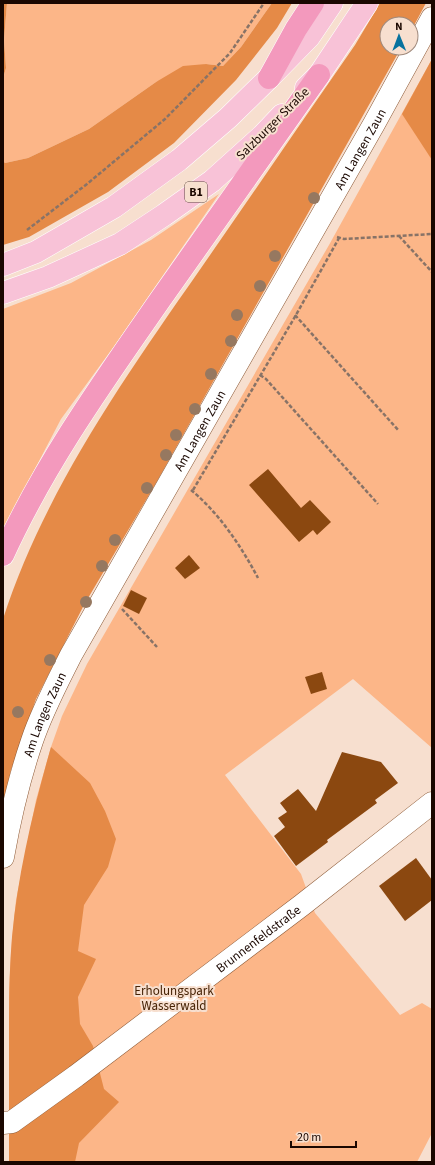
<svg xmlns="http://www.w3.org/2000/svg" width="435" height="1165" font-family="'Source Sans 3',sans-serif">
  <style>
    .green { fill: #fcb688 }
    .forest { fill: #e58a47 }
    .building { fill: #8b4810 }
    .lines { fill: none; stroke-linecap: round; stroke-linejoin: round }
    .minor-casing { stroke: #8c5935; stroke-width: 23 }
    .major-casing { stroke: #fff; stroke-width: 23 }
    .highway-casing { stroke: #fff; stroke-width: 23 }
    .path { stroke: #887367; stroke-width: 2.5; stroke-dasharray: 4 2; stroke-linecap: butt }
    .minor { stroke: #fff; stroke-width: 22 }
    .major { stroke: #f8c2d7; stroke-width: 22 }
    .highway { stroke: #f399bd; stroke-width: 22 }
    .tree { fill: #967860 }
    .labels { text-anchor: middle; stroke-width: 4; stroke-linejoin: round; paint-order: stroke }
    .shield { fill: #f7dfcf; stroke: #5c483e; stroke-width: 1 }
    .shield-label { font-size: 12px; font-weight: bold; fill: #1a0700 }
    .street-label { font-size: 13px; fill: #1a0700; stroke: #f7dfcf }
    .park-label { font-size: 13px; fill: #462306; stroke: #f7dfcf }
  </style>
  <rect width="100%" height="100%" fill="#f7dfcf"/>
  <!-- green -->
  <g class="green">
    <polygon points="7,3 272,3 241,47 223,66 206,64 156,82 89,129 28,158 5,163 3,161 3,78 6,68 4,40"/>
    <polygon points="432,59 432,748 353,679 225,775 301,874 315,913 400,1015 422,1003 432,1009 432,1133 417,1162 9,1162 9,990 12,939 16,900 36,800 51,747 62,716 87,664 329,245"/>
    <polygon points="219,194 115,345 61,419 3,530 3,309 71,283 151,240"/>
  </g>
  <!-- forest -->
  <g class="forest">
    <polygon points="3,3 7,3 4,40 6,68 3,78"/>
    <polygon points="272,3 292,3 277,28 236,80 174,143 108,192 29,237 3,245 3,161 5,163 28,158 89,129 156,82 183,66 206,64 223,66 241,47"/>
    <path d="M 380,3 L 426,3 L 411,31 L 411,24 L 387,24 L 387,48 L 401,48 L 156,483 L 84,605 L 36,699 L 11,770 L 3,811 L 3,619 C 44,492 123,380 199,271 C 251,196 303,120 355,45 Z"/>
    <polygon points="432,59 432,160 402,114"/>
    <path d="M 51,747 L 90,783 L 105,811 L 116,839 L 108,867 L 84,905 L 78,951 L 96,959 L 78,997 L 80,1024 L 93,1046 L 104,1089 L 119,1102 L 79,1143 L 75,1162 L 9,1162 C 9,1122 9,1081 9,1041 C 9,1006 9,972 12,937 C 18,873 33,810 51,747 Z"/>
  </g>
  <!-- building -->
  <g class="building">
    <polygon points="268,469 301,508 310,500 331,522 317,535 313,530 299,542 249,485"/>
    <polygon points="189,555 200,568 185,579 175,568"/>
    <polygon points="131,590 147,598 139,614 123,606"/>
    <polygon points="322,672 327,689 311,694 305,677"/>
    <polygon points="342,752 381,762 398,783 375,800 377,803 327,840 328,842 296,866 274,836 285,827 278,818 287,812 280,803 298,789 316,811"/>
    <polygon points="416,858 432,880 432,900 405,921 379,886"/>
  </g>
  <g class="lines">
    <defs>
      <g id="minor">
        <path id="s1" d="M 3,857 C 10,818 19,779 32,741 C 42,711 57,683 71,655 L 374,124 L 432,18"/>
        <path id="s2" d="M 3,1123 L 12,1122 L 76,1076 L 302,905 L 432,803"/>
      </g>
      <g id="major">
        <polyline points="306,88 319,75 367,3"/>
        <polyline points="3,265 36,252 114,207 179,160 228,118 269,78 309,37 332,3"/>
        <polyline points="3,293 48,277 120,244 164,215 212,181 262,136 282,115"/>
      </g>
      <g id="highway">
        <polyline points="269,78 296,29 313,3"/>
        <path d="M 3,555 C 45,463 103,382 160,300 C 213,225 266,150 319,75"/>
      </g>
    </defs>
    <!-- minor casing -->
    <use href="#minor" class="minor-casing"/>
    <!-- major casing -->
    <use href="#major" class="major-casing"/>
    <!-- highway casing -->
    <use href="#highway" class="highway-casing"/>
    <!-- path -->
    <g class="path">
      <polyline points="27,230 87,184 165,119 230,53 264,3"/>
      <polyline points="399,236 432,272"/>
      <polyline points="337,237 344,239 432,234"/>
      <polyline points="295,315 399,431"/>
      <polyline points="260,375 266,379 378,504"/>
      <path d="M 191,490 C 219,513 241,546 258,578"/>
      <polyline points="193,490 296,315 339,238"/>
      <polyline points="122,609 157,647"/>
    </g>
    <!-- minor -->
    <use href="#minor" class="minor"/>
    <!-- major -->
    <use href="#major" class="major"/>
    <!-- highway -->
    <use href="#highway" class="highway"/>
  </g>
  <!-- trees -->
  <g class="tree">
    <circle cx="314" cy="198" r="6"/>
    <circle cx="275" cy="256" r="6"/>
    <circle cx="260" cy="286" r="6"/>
    <circle cx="237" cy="315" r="6"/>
    <circle cx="231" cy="341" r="6"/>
    <circle cx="211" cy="374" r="6"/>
    <circle cx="195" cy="409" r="6"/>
    <circle cx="176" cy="435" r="6"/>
    <circle cx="166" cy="455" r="6"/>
    <circle cx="147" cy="488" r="6"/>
    <circle cx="115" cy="540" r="6"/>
    <circle cx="102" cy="566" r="6"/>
    <circle cx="86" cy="602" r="6"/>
    <circle cx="50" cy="660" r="6"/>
    <circle cx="18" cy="712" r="6"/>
  </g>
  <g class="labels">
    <!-- shield labels -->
    <rect class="shield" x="185" y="182" width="22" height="20" rx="3"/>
    <g class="shield-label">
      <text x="196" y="196">B1</text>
    </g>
    <!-- street labels -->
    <g class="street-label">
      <text transform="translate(272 123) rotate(-45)" y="5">Salzburger Straße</text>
      <text dy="5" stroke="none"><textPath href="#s1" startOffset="797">Am Langen Zaun</textPath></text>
      <text dy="5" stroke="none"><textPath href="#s1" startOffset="473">Am Langen Zaun</textPath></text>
      <text dy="5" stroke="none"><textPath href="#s1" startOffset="149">Am Langen Zaun</textPath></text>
      <text dy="5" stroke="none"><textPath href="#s2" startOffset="316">Brunnenfeldstraße</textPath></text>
    </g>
    <!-- park labels -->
    <g class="park-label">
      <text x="174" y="995">Erholungspark<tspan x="174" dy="15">Wasserwald</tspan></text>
    </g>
  </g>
  <!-- border -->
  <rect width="435" height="1165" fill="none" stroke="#1a0700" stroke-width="8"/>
  <!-- north arrow -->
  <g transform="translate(399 36) rotate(359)"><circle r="19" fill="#f7dfcf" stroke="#9f897c"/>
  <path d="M0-3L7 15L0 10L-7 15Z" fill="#07729e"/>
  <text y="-6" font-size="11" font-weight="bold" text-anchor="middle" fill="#1a0700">N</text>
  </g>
  <!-- scale -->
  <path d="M291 1141v6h65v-6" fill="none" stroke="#1a0700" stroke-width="2"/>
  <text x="297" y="1141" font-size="12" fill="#1a0700" stroke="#f7dfcf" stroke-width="3" paint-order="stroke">20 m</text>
</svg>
